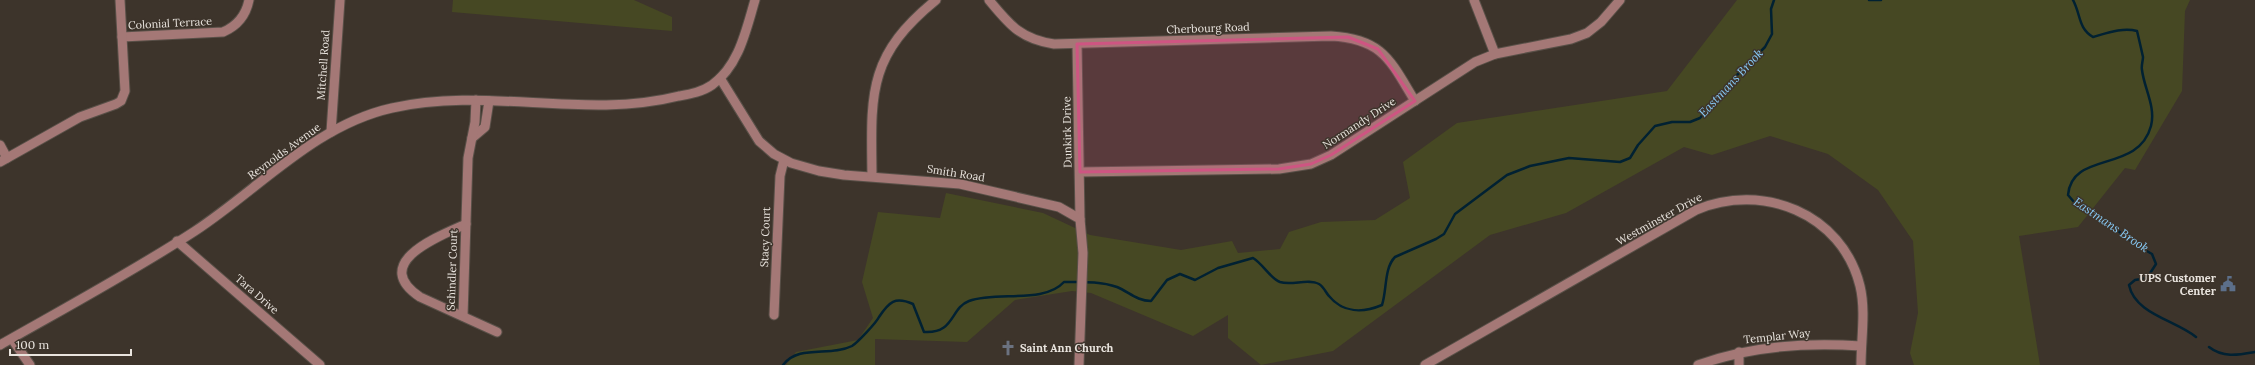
<svg xmlns="http://www.w3.org/2000/svg" width="2255" height="365" font-family="Lora,serif">
  <style>
    .green { fill: #464823 }
    .lines { fill: none; stroke-linecap: round; stroke-linejoin: round }
    .stream { stroke: #012132; stroke-width: 2.5 }
    .minor-casing { stroke: #595048; stroke-width: 11 }
    .minor { stroke: #a47876; stroke-width: 9 }
    .marked { fill: #ce5582; fill-opacity: 0.2; stroke: #ce5582; stroke-width: 3; stroke-linejoin: round }
    .labels { text-anchor: middle; stroke-width: 3; stroke-linejoin: round; paint-order: stroke }
    .street-label { font-size: 11px; fill: #e9e4de; stroke: #3d342b }
    .poi-label { font-size: 11px; font-weight: bold; fill: #e9e4de; stroke: #3d342b; text-anchor: end }
    .water-label { font-size: 12px; font-style: italic; fill: #88cbf7; stroke: #3d342b }
  </style>
  <rect width="100%" height="100%" fill="#3d342b"/>
  <!-- green -->
  <g class="green">
    <polygon points="453,0 634,0 672,17 672,31 452,12"/>
    <polygon points="1737,0 2190,0 2185,11 2182,91 2135,170 2125,168 2078,227 2019,236 2040,365 1914,365 1910,353 1918,313 1913,241 1878,190 1828,154 1770,136 1712,155 1684,147 1566,213 1490,235 1333,351 1261,365 1228,338 1228,315 1193,336 1091,293 1072,291 1015,300 967,342 875,339 875,365 786,365 796,352 858,340 873,318 862,282 878,212 940,218 946,193 1043,213 1090,235 1181,250 1232,241 1238,253 1280,249 1289,232 1321,222 1375,220 1410,198 1403,162 1457,123 1667,91"/>
  </g>
  <g class="lines">
    <!-- stream -->
    <g class="stream">
      <polyline points="1869,0 1881,0"/>
      <path d="M 2073,0 C 2081,15 2078,28 2093,37 C 2107,33 2123,27 2137,31 C 2139,39 2141,48 2143,57 C 2143,61 2141,66 2142,70 C 2144,88 2156,107 2151,126 C 2138,174 2072,150 2068,195 L 2074,202 L 2100,216 L 2133,243 L 2152,254 L 2156,264 L 2147,278 L 2135,280 L 2129,285 C 2135,314 2175,320 2196,337"/>
      <path d="M 2209,347 C 2223,358 2238,355 2255,352"/>
      <path d="M 783,365 C 799,344 830,357 852,346 C 857,343 876,323 879,317 C 889,302 895,296 913,304 L 924,332 C 955,334 950,308 969,301 C 997,291 1044,304 1064,282 C 1082,282 1100,281 1117,287 C 1129,292 1137,301 1151,301 L 1167,280 L 1180,274 L 1195,280 L 1218,268 L 1253,258 C 1263,264 1270,278 1280,282 C 1292,286 1308,278 1319,284 C 1324,287 1326,293 1329,296 C 1343,313 1363,313 1382,305 C 1387,290 1384,268 1395,257 L 1436,239 L 1444,234 L 1455,214 L 1507,175 L 1530,166 L 1569,158 L 1620,162 L 1630,158 L 1638,145 L 1655,126 L 1672,122 L 1690,122 L 1700,118 L 1733,79 L 1765,47 L 1772,34 L 1771,9 L 1774,0"/>
    </g>
    <defs>
      <g id="minor">
        <path d="M 989,0 C 1009,24 1020,39 1054,44 L 1331,36 C 1383,39 1390,60 1415,101"/>
        <polyline points="1474,0 1495,54"/>
        <path d="M 122,37 L 223,32 C 237,26 246,15 249,0"/>
        <polyline points="1077,44 1080,219"/>
        <polyline points="720,78 759,141 774,154 791,163 819,171 844,175 960,184 1059,207 1080,219 1083,253 1079,365"/>
        <polyline points="331,132 340,0"/>
        <polyline points="472,138 485,127 489,101"/>
        <polyline points="0,145 7,158"/>
        <polyline points="0,162 80,117 116,104 121,101 125,91 120,0"/>
        <polyline points="1080,172 1279,169 1311,164 1331,155 1475,62 1495,54 1571,39 1587,33 1601,22 1620,0"/>
        <path d="M 872,176 C 871,94 867,56 936,0"/>
        <path d="M 466,224 C 439,236 369,263 420,297 L 497,332"/>
        <polyline points="177,241 320,365"/>
        <polyline points="774,315 780,176 784,160"/>
        <polyline points="463,316 468,158 475,122 476,100"/>
        <polyline points="12,339 30,365"/>
        <path d="M 0,345 C 65,308 132,272 195,231 C 259,189 315,125 392,108 C 487,86 584,120 679,96 C 690,94 702,92 712,85 C 739,66 746,30 755,0"/>
        <path d="M 1425,365 L 1696,210 C 1762,182 1842,213 1860,286 C 1866,311 1861,339 1861,365"/>
        <path d="M 1698,365 C 1751,346 1805,342 1861,346"/>
        <polyline points="1739,365 1739,352"/>
      </g>
    </defs>
    <!-- minor casing -->
    <use href="#minor" class="minor-casing"/>
    <!-- minor -->
    <use href="#minor" class="minor"/>
  </g>
  <!-- marked area -->
  <path class="marked" d="M 1348,37 L 1378,49 L 1415,101 L 1331,155 L 1311,164 L 1279,169 L 1080,172 L 1077,44 Z"/>
  <!-- icons -->
  <defs>
    <symbol id="civic-bare" viewBox="-9 -9 18 18"><path d="M-.6-6.5H3V-4.5H.6V-3L4-1V1h2V6H-6V1h2V-1L-.6-3ZM-1.2 2.5V6h2.4V2.5Z" fill="#5c6f8a" stroke="#3d342b" stroke-width="2.5" paint-order="stroke"/></symbol>
    <symbol id="church-bare" viewBox="-9 -9 18 18"><path d="M-1.2-6h2.4v3.5h3.3v2.4h-3.3V6h-2.4V-.1h-3.3v-2.4h3.3Z" fill="#6b7280" stroke="#3d342b" stroke-width="2.5" paint-order="stroke"/></symbol>
  </defs>
  <g fill-rule="evenodd">
    <use href="#civic-bare" x="2217" y="273" width="22" height="22"/>
    <use href="#church-bare" x="997" y="337" width="22" height="22"/>
  </g>
  <g class="labels">
    <!-- street labels -->
    <g class="street-label">
      <text transform="translate(170 23) rotate(-3)" y="4">Colonial Terrace</text>
      <text transform="translate(1208 28) rotate(-2)" y="4">Cherbourg Road</text>
      <text transform="translate(323 65) rotate(-86)" y="4">Mitchell Road</text>
      <text transform="translate(1359 123) rotate(-33)" y="4">Normandy Drive</text>
      <text transform="translate(1067 132) rotate(-91)" y="4">Dunkirk Drive</text>
      <text transform="translate(284 151) rotate(-36)" y="4">Reynolds Avenue</text>
      <text transform="translate(956 173) rotate(9)" y="4">Smith Road</text>
      <text transform="translate(1659 219) rotate(-29)" y="4">Westminster Drive</text>
      <text transform="translate(765 237) rotate(-88)" y="4">Stacy Court</text>
      <text transform="translate(452 270) rotate(-88)" y="4">Schindler Court</text>
      <text transform="translate(257 294) rotate(41)" y="4">Tara Drive</text>
      <text transform="translate(1777 336) rotate(-6)" y="4">Templar Way</text>
    </g>
    <!-- poi labels -->
    <g class="poi-label">
      <text x="2216" y="282">UPS Customer<tspan x="2216" dy="13">Center</tspan></text>
      <text x="1020" y="352" text-anchor="start">Saint Ann Church</text>
    </g>
    <!-- water labels -->
    <g class="water-label">
      <text transform="translate(1731 83) rotate(-47)" y="4">Eastmans Brook</text>
      <text transform="translate(2111 225) rotate(34)" y="4">Eastmans Brook</text>
    </g>
  </g>
  <!-- scale -->
  <path d="M10 349v6h121v-6" fill="none" stroke="#e9e4de" stroke-width="2"/>
  <text x="16" y="349" font-size="12" fill="#e9e4de" stroke="#3d342b" stroke-width="3" paint-order="stroke">100 m</text>
</svg>
